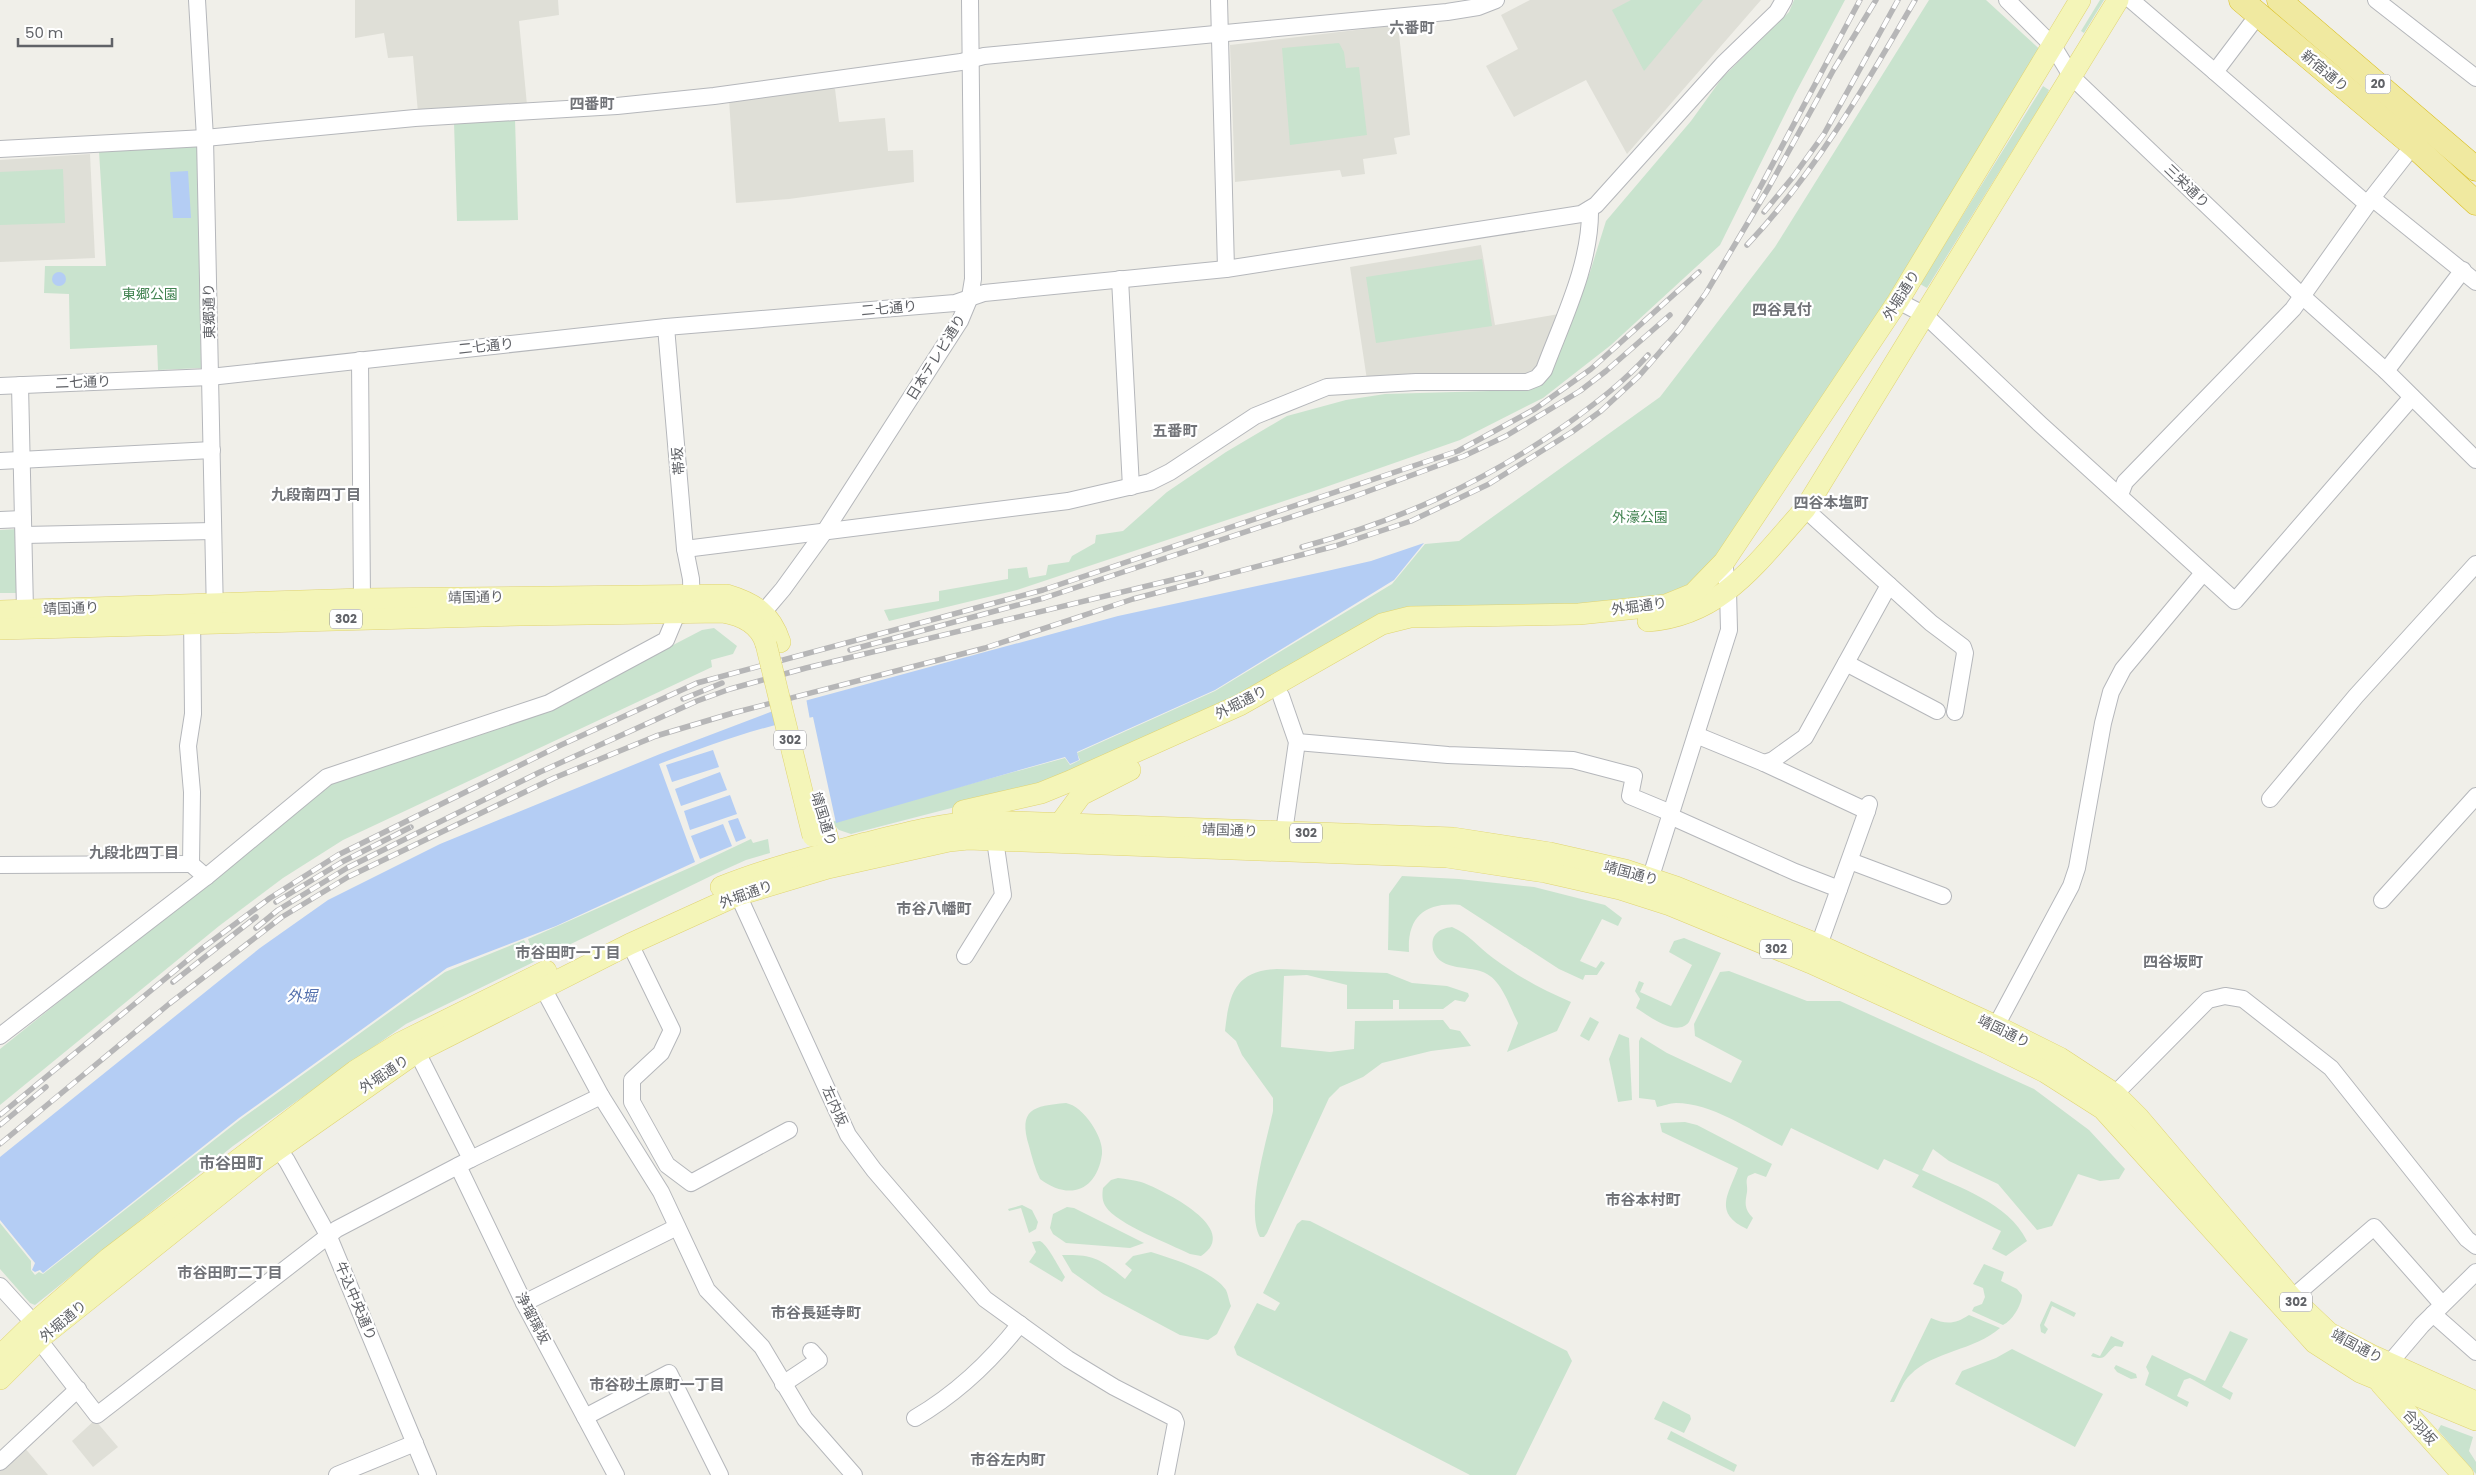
<svg xmlns="http://www.w3.org/2000/svg" width="2476" height="1475" font-family="Poppins,'Noto Sans JP',sans-serif">
  <style>
    .education { fill: #dfdfd7 }
    .green { fill: #c9e3ce }
    .water { fill: #b4cdf4 }
    .pier { fill: #f0efe9 }
    .lines { fill: none; stroke-linecap: round; stroke-linejoin: round }
    .minor-casing { stroke: #b5b7bb; stroke-width: 18 }
    .major-casing { stroke: #e0d472; stroke-width: 22 }
    .highway-casing { stroke: #dabf1f; stroke-width: 25 }
    .minor { stroke: #fff; stroke-width: 16 }
    .major { stroke: #f4f5b8; stroke-width: 21 }
    .highway { stroke: #f0e9a0; stroke-width: 24 }
    .rail-casing { stroke: #b6b6b7; stroke-width: 5.5 }
    .rail { stroke: #fff; stroke-width: 4; stroke-dasharray: 11; stroke-linecap: butt }
    .major-bridge-casing { stroke: #e0d472; stroke-width: 22; stroke-linecap: butt }
    .major-bridge { stroke: #f4f5b8; stroke-width: 21 }
    .labels { text-anchor: middle; stroke-width: 4.5; stroke-linejoin: round; paint-order: stroke }
    .shield { fill: #fff; stroke: #909195; stroke-width: 1 }
    .shield-label { font-size: 12px; font-weight: bold; fill: #606267 }
    .street-label { font-size: 14px; fill: #606267; stroke: #fff }
    .park-label { font-size: 14px; fill: #428351; stroke: #fff }
    .neighbourhood-label { font-size: 15px; font-weight: bold; fill: #717378; stroke: #fff }
    .water-label { font-size: 15px; font-style: italic; fill: #5571ae; stroke: #fff }
    .quarter-label { font-size: 16px; font-weight: bold; fill: #717378; stroke: #fff }
  </style>
  <rect width="100%" height="100%" fill="#f0efe9"/>
  <!-- education -->
  <g class="education">
    <polygon points="355,0 558,0 559,15 519,21 527,105 418,113 413,56 388,58 384,33 355,38"/>
    <polygon points="1530,0 1761,0 1627,154 1586,80 1514,117 1486,66 1518,49 1501,15"/>
    <polygon points="1398,25 1410,135 1394,138 1397,154 1363,159 1365,174 1342,177 1340,170 1235,182 1230,45"/>
    <polygon points="831,87 835,89 839,122 885,118 888,151 913,150 914,182 789,199 736,203 729,100"/>
    <polygon points="90,154 95,258 0,262 0,160"/>
    <polygon points="1481,245 1495,325 1559,314 1542,366 1532,377 1367,380 1350,267"/>
    <polygon points="95,1420 118,1447 93,1467 72,1441"/>
    <polygon points="23,1446 48,1475 0,1475 0,1467"/>
  </g>
  <!-- green -->
  <g class="green">
    <polygon points="1631,0 1703,0 1644,71 1612,10"/>
    <polygon points="1794,0 1845,0 1795,94 1720,245 1611,345 1543,398 1460,440 1320,489 1017,590 889,621 884,610 939,601 939,591 1008,579 1008,569 1027,567 1029,578 1046,575 1048,565 1069,562 1072,556 1095,543 1096,535 1123,531 1167,492 1226,452 1287,416 1346,400 1385,394 1525,390 1537,387 1547,377 1556,360 1590,272 1606,221 1691,121 1722,78 1789,12"/>
    <polygon points="1929,0 1986,0 2046,55 1898,301 1701,582 1666,605 1393,615 1267,688 1036,786 851,834 839,830 831,822 1065,758 1070,765 1080,760 1077,753 1215,691 1392,584 1425,544 1459,541 1660,397 1775,247"/>
    <polygon points="2100,0 2104,0 2084,33 2081,31"/>
    <polygon points="1339,43 1344,52 1346,68 1359,67 1367,135 1290,145 1282,48"/>
    <polygon points="2043,86 2049,90 2047,95 1927,288 1920,284"/>
    <polygon points="515,119 518,220 457,221 454,122"/>
    <polygon points="198,146 201,368 158,370 157,345 70,349 69,294 44,293 45,266 106,266 99,151"/>
    <polygon points="63,169 65,223 0,225 0,172"/>
    <polygon points="1482,259 1492,326 1376,343 1366,277"/>
    <polygon points="17,529 20,593 0,593 0,530"/>
    <polygon points="714,628 737,646 733,654 711,660 712,667 343,840 283,878 219,926 0,1105 0,1049 333,782 552,708 702,630"/>
    <polygon points="751,839 753,843 768,839 770,853 746,860 715,874 406,1024 233,1146 35,1305 30,1303 0,1269 0,1223 31,1261 31,1270 35,1275 39,1272 43,1274 241,1119 445,972 524,940 527,946 530,944 528,939 696,865"/>
    <path d="M 1402,876 L 1459,879 L 1534,887 L 1605,905 L 1622,918 L 1618,926 L 1602,919 L 1580,961 L 1596,968 L 1601,961 L 1605,963 L 1597,975 L 1585,975 L 1583,980 L 1559,969 L 1460,905 C 1426,902 1407,916 1409,952 L 1388,950 L 1389,894 Z"/>
    <path d="M 1452,927 C 1469,934 1478,947 1493,958 C 1517,976 1543,990 1571,1002 L 1557,1031 L 1507,1052 L 1518,1023 C 1510,1008 1503,983 1487,974 C 1470,964 1441,973 1433,950 C 1432,945 1432,939 1435,935 C 1440,929 1445,928 1452,927 Z"/>
    <path d="M 1684,938 L 1721,953 L 1689,1022 C 1677,1038 1649,1016 1636,1008 L 1640,999 L 1635,991 L 1639,981 L 1644,983 L 1640,992 L 1671,1006 L 1692,965 L 1669,952 L 1674,941 Z"/>
    <path d="M 1277,969 L 1387,973 L 1412,983 L 1447,986 L 1468,993 L 1469,996 L 1465,1002 L 1455,1000 L 1443,1009 L 1399,1009 L 1399,1000 L 1393,1000 L 1393,1009 L 1347,1009 L 1347,985 L 1307,975 L 1284,976 L 1281,1047 L 1330,1052 L 1354,1049 L 1355,1021 L 1443,1020 L 1450,1029 L 1460,1031 L 1471,1046 L 1431,1051 L 1382,1063 L 1363,1077 L 1340,1087 L 1329,1098 L 1267,1233 L 1264,1237 L 1260,1237 C 1245,1211 1267,1140 1273,1111 L 1273,1098 L 1242,1055 L 1236,1041 L 1225,1031 C 1229,994 1235,971 1277,969 Z"/>
    <path d="M 1729,971 L 1807,1001 L 1840,1001 L 2034,1089 L 2089,1130 L 2125,1169 L 2119,1179 L 2100,1181 L 2078,1174 L 2052,1226 L 2037,1230 L 1998,1184 L 1949,1161 L 1933,1149 L 1922,1170 C 1959,1188 2008,1202 2027,1241 L 2006,1256 L 1992,1249 L 2001,1231 L 1912,1187 L 1919,1175 L 1884,1159 L 1878,1170 L 1791,1128 L 1782,1146 C 1750,1130 1712,1103 1676,1103 C 1670,1103 1663,1106 1657,1107 L 1655,1100 L 1639,1098 L 1639,1041 L 1641,1037 L 1667,1053 L 1731,1083 L 1742,1061 L 1695,1036 L 1694,1024 L 1720,972 Z"/>
    <polygon points="1590,1017 1599,1022 1589,1041 1580,1036"/>
    <polygon points="1619,1034 1629,1038 1632,1100 1618,1102 1609,1059"/>
    <path d="M 1066,1103 C 1083,1106 1104,1137 1102,1154 C 1097,1191 1069,1201 1040,1179 C 1035,1169 1032,1157 1029,1146 C 1018,1109 1033,1106 1066,1103 Z"/>
    <path d="M 1685,1122 L 1697,1125 L 1772,1164 L 1766,1177 L 1755,1173 L 1748,1176 C 1745,1182 1748,1185 1747,1192 C 1745,1203 1744,1209 1753,1218 L 1747,1229 C 1713,1213 1728,1195 1738,1168 L 1662,1132 L 1660,1123 Z"/>
    <path d="M 1118,1178 C 1126,1179 1134,1180 1141,1182 C 1163,1190 1243,1229 1201,1256 L 1190,1254 C 1170,1244 1117,1224 1106,1207 C 1102,1201 1102,1195 1103,1188 L 1111,1180 Z"/>
    <polygon points="1022,1205 1032,1210 1038,1222 1036,1229 1029,1233 1021,1208 1009,1211 1008,1209"/>
    <polygon points="1067,1207 1074,1208 1144,1243 1130,1248 1066,1243 1053,1234 1050,1228 1053,1214"/>
    <polygon points="1302,1220 1310,1221 1567,1351 1572,1361 1516,1475 1470,1475 1237,1355 1234,1347 1257,1303 1275,1311 1280,1303 1263,1293 1297,1224"/>
    <path d="M 1040,1241 C 1048,1245 1059,1268 1065,1277 L 1062,1282 L 1029,1262 L 1036,1252 L 1032,1242 Z"/>
    <path d="M 1151,1252 C 1173,1259 1213,1271 1226,1290 C 1228,1294 1229,1301 1231,1306 L 1217,1334 L 1208,1340 L 1180,1335 L 1103,1294 L 1072,1272 L 1062,1255 C 1093,1254 1101,1259 1125,1279 L 1132,1270 L 1125,1264 L 1133,1256 Z"/>
    <path d="M 1984,1264 L 2004,1272 L 2001,1281 L 2017,1289 L 2022,1295 C 2022,1305 2012,1321 2003,1325 L 1972,1311 L 1974,1307 L 1982,1304 L 1985,1297 L 1983,1288 L 1973,1284 Z"/>
    <polygon points="2051,1301 2076,1313 2074,1317 2052,1306 2044,1325 2048,1329 2045,1334 2041,1332 2040,1325"/>
    <path d="M 1969,1315 L 2000,1328 C 1974,1351 1935,1350 1910,1375 C 1903,1381 1899,1393 1894,1402 L 1890,1402 L 1931,1318 C 1947,1325 1955,1324 1969,1315 Z"/>
    <polygon points="2230,1331 2248,1339 2222,1387 2233,1393 2230,1400 2190,1378 2184,1380 2177,1396 2189,1402 2187,1407 2145,1385 2149,1373 2146,1367 2152,1355 2205,1381"/>
    <path d="M 2111,1336 L 2124,1342 L 2122,1347 L 2115,1346 C 2104,1354 2107,1362 2091,1356 L 2093,1353 L 2100,1356 Z"/>
    <polygon points="2012,1349 2103,1394 2075,1447 1955,1384 1962,1371 1996,1358"/>
    <polygon points="2116,1365 2136,1374 2137,1378 2131,1379 2117,1372 2114,1368"/>
    <polygon points="1663,1401 1690,1415 1691,1419 1684,1433 1654,1419"/>
    <polygon points="2441,1425 2473,1437 2469,1451 2476,1462 2476,1474 2438,1430"/>
    <polygon points="1671,1431 1737,1465 1734,1472 1667,1439"/>
  </g>
  <!-- water -->
  <g class="water">
    <polygon points="188,171 191,218 173,218 170,172"/>
    <circle cx="59" cy="279" r="7"/>
    <path d="M 1424,543 L 1394,580 L 1215,690 L 1077,752 L 1079,760 L 1070,764 L 1065,757 L 836,823 L 813,717 C 760,726 710,745 659,764 L 695,862 L 556,926 L 447,968 L 239,1118 L 43,1273 L 40,1270 L 35,1272 L 32,1270 L 35,1263 L 0,1220 L 0,1157 L 260,948 L 328,900 L 440,844 L 660,754 L 773,711 L 808,700 L 1118,616 L 1327,571 L 1371,561 Z"/>
    <polygon points="713,750 719,767 672,782 666,765"/>
    <polygon points="720,772 727,790 681,806 675,789"/>
    <polygon points="730,795 737,814 690,830 684,811"/>
    <polygon points="738,818 746,838 736,842 728,821"/>
    <polygon points="723,824 732,846 700,859 691,836"/>
  </g>
  <!-- pier -->
  <polygon class="pier" points="806,698 810,720 778,726 772,709"/>
  <g class="lines">
    <defs>
      <g id="minor">
        <polyline points="197,0 205,138 215,615"/>
        <polyline points="1219,0 1226,269"/>
        <polyline points="2007,0 2053,46 2072,77 2302,296 2386,371 2476,460"/>
        <polyline points="2131,0 2215,72"/>
        <polyline points="2376,0 2476,78"/>
        <polyline points="2258,15 2215,72 2367,204"/>
        <polyline points="0,149 205,138 415,118 617,106 714,96 961,62 984,56 1447,12 1478,7 1496,0"/>
        <polyline points="2372,198 2476,282"/>
        <polyline points="1120,279 1131,487"/>
        <polyline points="1898,301 1925,315 2040,424 2235,601 2412,397"/>
        <polyline points="360,360 362,599"/>
        <polyline points="2386,371 2463,270"/>
        <polyline points="20,385 25,610"/>
        <polyline points="0,386 210,377 666,327 955,303 984,293 1226,269 1581,214 1596,205 1723,64 1777,12 1784,0"/>
        <polyline points="0,461 212,450"/>
        <polyline points="2120,495 2125,482 2293,309 2372,198 2419,138"/>
        <polyline points="1805,509 1931,623 1963,647 1965,653 1955,712"/>
        <polyline points="0,520 23,519"/>
        <polyline points="24,535 213,531"/>
        <path d="M 685,549 L 1068,501 L 1150,482 L 1170,472 L 1255,416 L 1327,387 L 1416,382 L 1527,382 L 1537,378 L 1544,370 C 1563,319 1591,264 1590,209"/>
        <polyline points="192,614 193,714 188,746 192,792 191,864 206,877"/>
        <polyline points="755,622 783,589 825,531 960,321 970,297 973,279 970,0"/>
        <polyline points="1846,663 1937,711"/>
        <polyline points="1281,696 1297,742 1284,832"/>
        <polyline points="1696,735 1764,763 1867,811 1869,804"/>
        <polyline points="1297,742 1448,755 1573,760 1634,776 1630,796 1671,813"/>
        <polyline points="1764,763 1773,760 1805,737 1889,585"/>
        <polyline points="2270,799 2356,696 2476,564"/>
        <polyline points="1670,816 1795,872 1839,889"/>
        <polyline points="1850,861 1943,896"/>
        <polyline points="0,865 191,864"/>
        <polyline points="734,886 848,1135 874,1170 985,1299 1068,1359 1114,1387 1174,1418 1176,1423 1166,1475"/>
        <polyline points="1647,889 1729,630 1728,590 1724,562"/>
        <polyline points="2382,900 2476,796"/>
        <polyline points="630,944 672,1030 661,1053 632,1080 632,1102 667,1165 691,1183 789,1130"/>
        <polyline points="1819,945 1867,811"/>
        <polyline points="965,956 1003,895 995,840"/>
        <polyline points="543,988 601,1096 661,1192 707,1290 762,1347 805,1419 854,1475"/>
        <polyline points="1996,1026 2071,886 2077,868 2103,723 2111,692 2123,669 2203,573"/>
        <polyline points="0,1036 206,877 327,777 549,703 666,640 676,616 692,612 691,579 685,549 666,327"/>
        <polyline points="2115,1094 2208,1000 2225,996 2243,999 2331,1068 2467,1239 2476,1246"/>
        <polyline points="272,1140 287,1161 329,1237 428,1475"/>
        <polyline points="471,1159 601,1096"/>
        <polyline points="458,1166 524,1303 616,1475"/>
        <polyline points="0,1286 41,1331"/>
        <polyline points="2292,1298 2374,1227 2442,1304"/>
        <polyline points="524,1303 677,1227"/>
        <polyline points="2433,1314 2476,1352"/>
        <polyline points="39,1340 97,1415 337,1229 471,1159 417,1052"/>
        <polyline points="2382,1372 2422,1325 2476,1272"/>
        <polyline points="783,1384 819,1360 811,1351"/>
        <polyline points="585,1417 669,1373 720,1475"/>
        <path d="M 915,1418 C 956,1394 991,1361 1020,1324"/>
        <polyline points="0,1462 78,1389"/>
        <polyline points="337,1475 415,1443"/>
      </g>
      <g id="major">
        <path d="M 0,611 L 362,599 L 727,595 C 754,603 771,614 780,642"/>
        <path d="M 1648,621 C 1723,615 1758,561 1805,509 L 2118,0"/>
        <path d="M 0,629 L 520,615 L 722,612 C 741,615 760,624 766,644"/>
        <polyline points="963,811 1041,793 1068,782 1240,705 1382,624 1410,617 1579,614 1666,605 1693,594 1724,562 1898,301 2080,0"/>
        <polyline points="826,832 831,852 828,866"/>
        <polyline points="1053,833 1081,795 1130,770"/>
        <path d="M 721,887 C 768,868 817,856 866,843 C 906,833 944,823 985,821 L 1453,838 L 1550,853 L 1625,870 L 1676,887 L 1819,945 L 1996,1026 L 2060,1058 L 2115,1094 L 2139,1118 L 2292,1298 L 2329,1333 L 2371,1355 L 2476,1402"/>
        <polyline points="0,1356 34,1323 109,1258 355,1071 400,1043 546,971"/>
        <polyline points="0,1379 44,1335 260,1162 417,1052 630,944 738,895 828,868 949,841 968,839 1447,857 1545,872 1620,889 1670,905 1811,963 1987,1043 2045,1072 2103,1109 2315,1343 2360,1372 2476,1420"/>
        <polyline points="2381,1384 2463,1475"/>
      </g>
      <g id="highway">
        <polyline points="2241,0 2413,145 2476,203"/>
        <polyline points="2279,0 2476,169"/>
      </g>
    </defs>
    <!-- minor casing -->
    <use href="#minor" class="minor-casing"/>
    <!-- major casing -->
    <use href="#major" class="major-casing"/>
    <!-- highway casing -->
    <use href="#highway" class="highway-casing"/>
    <!-- minor -->
    <use href="#minor" class="minor"/>
    <!-- major -->
    <use href="#major" class="major"/>
    <!-- highway -->
    <use href="#highway" class="highway"/>
    <defs>
      <g id="rail">
        <polyline points="1754,199 1860,0"/>
        <polyline points="1764,212 1793,177 1824,134 1898,0"/>
        <path d="M 1747,245 C 1816,172 1865,86 1915,0"/>
        <path d="M 1302,547 C 1401,520 1483,483 1567,424 C 1596,403 1624,382 1648,355"/>
        <polyline points="850,650 1044,598 1355,496 1464,456 1506,436 1580,391 1606,371 1670,315"/>
        <polyline points="683,699 722,683"/>
        <polyline points="276,902 342,862 411,827"/>
        <polyline points="256,928 278,910 347,868 540,772 697,701 730,689 806,668 1201,573"/>
        <polyline points="173,982 256,917"/>
        <polyline points="0,1115 200,950 270,898 338,855 561,745 697,683 1043,590 1458,451 1535,409 1591,369 1699,272"/>
        <polyline points="0,1125 46,1087"/>
        <polyline points="0,1144 169,1004 282,917 348,877 554,778 656,736 733,713 985,648 1133,599 1335,546 1411,521 1489,484 1572,432 1601,411 1639,376 1680,329 1706,293 1769,187 1834,69 1876,0"/>
      </g>
    </defs>
    <!-- rail casing -->
    <use href="#rail" class="rail-casing"/>
    <!-- rail -->
    <use href="#rail" class="rail"/>
    <defs>
      <polyline id="major-bridge" points="766,644 813,836"/>
    </defs>
    <!-- major-bridge casing -->
    <use href="#major-bridge" class="major-bridge-casing"/>
    <!-- major-bridge -->
    <use href="#major-bridge" class="major-bridge"/>
  </g>
  <g class="labels">
    <!-- shield labels -->
    <g class="shield">
      <rect x="2365.5" y="74.5" width="25" height="19" rx="4"/>
      <rect x="330" y="609.5" width="32" height="19" rx="4"/>
      <rect x="774" y="730.5" width="32" height="19" rx="4"/>
      <rect x="1290" y="823.5" width="32" height="19" rx="4"/>
      <rect x="1760" y="939.5" width="32" height="19" rx="4"/>
      <rect x="2280" y="1292.5" width="32" height="19" rx="4"/>
    </g>
    <g class="shield-label">
      <text x="2378" y="88">20</text>
      <text x="346" y="623">302</text>
      <text x="790" y="744">302</text>
      <text x="1306" y="837">302</text>
      <text x="1776" y="953">302</text>
      <text x="2296" y="1306">302</text>
    </g>
    <!-- street labels -->
    <g class="street-label">
      <text transform="translate(2325 71) rotate(40)" y="5">新宿通り</text>
      <text transform="translate(2187 186) rotate(44)" y="5">三栄通り</text>
      <text transform="translate(1901 295) rotate(-58)" y="5">外堀通り</text>
      <text transform="translate(889 308) rotate(-5)" y="5">二七通り</text>
      <text transform="translate(209 311) rotate(-91)" y="5">東郷通り</text>
      <text transform="translate(486 346) rotate(-6)" y="5">二七通り</text>
      <text transform="translate(936 357) rotate(-58)" y="5">日本テレビ通り</text>
      <text transform="translate(83 382) rotate(-2)" y="5">二七通り</text>
      <text transform="translate(678 461) rotate(-95)" y="5">帯坂</text>
      <text transform="translate(476 597) rotate(-1)" y="5">靖国通り</text>
      <text transform="translate(1639 606) rotate(-8)" y="5">外堀通り</text>
      <text transform="translate(71 608) rotate(-2)" y="5">靖国通り</text>
      <text transform="translate(1241 702) rotate(-27)" y="5">外堀通り</text>
      <text transform="translate(824 819) rotate(73)" y="5">靖国通り</text>
      <text transform="translate(1230 830) rotate(2)" y="5">靖国通り</text>
      <text transform="translate(1631 873) rotate(15)" y="5">靖国通り</text>
      <text transform="translate(746 894) rotate(-20)" y="5">外堀通り</text>
      <text transform="translate(2004 1031) rotate(26)" y="5">靖国通り</text>
      <text transform="translate(384 1074) rotate(-34)" y="5">外堀通り</text>
      <text transform="translate(835 1106) rotate(66)" y="5">左内坂</text>
      <text transform="translate(356 1301) rotate(67)" y="5">牛込中央通り</text>
      <text transform="translate(533 1318) rotate(62)" y="5">浄瑠璃坂</text>
      <text transform="translate(63 1321) rotate(-40)" y="5">外堀通り</text>
      <text transform="translate(2357 1346) rotate(28)" y="5">靖国通り</text>
      <text transform="translate(2420 1427) rotate(48)" y="5">合羽坂</text>
    </g>
    <!-- park labels -->
    <g class="park-label">
      <text x="150" y="299">東郷公園</text>
      <text x="1640" y="522">外濠公園</text>
    </g>
    <!-- neighbourhood labels -->
    <g class="neighbourhood-label">
      <text x="1412" y="33">六番町</text>
      <text x="592" y="109">四番町</text>
      <text x="1782" y="315">四谷見付</text>
      <text x="1175" y="436">五番町</text>
      <text x="316" y="500">九段南四丁目</text>
      <text x="1831" y="508">四谷本塩町</text>
      <text x="134" y="858">九段北四丁目</text>
      <text x="934" y="914">市谷八幡町</text>
      <text x="568" y="958">市谷田町一丁目</text>
      <text x="2173" y="967">四谷坂町</text>
      <text x="1643" y="1205">市谷本村町</text>
      <text x="230" y="1278">市谷田町二丁目</text>
      <text x="816" y="1318">市谷長延寺町</text>
      <text x="657" y="1390">市谷砂土原町一丁目</text>
      <text x="1008" y="1465">市谷左内町</text>
    </g>
    <!-- water labels -->
    <g class="water-label">
      <text x="302" y="1001">外堀</text>
    </g>
    <!-- quarter labels -->
    <g class="quarter-label">
      <text x="231" y="1169">市谷田町</text>
    </g>
  </g>
  <!-- scale -->
  <path d="M18 38v8h94v-8" fill="none" stroke="#606267" stroke-width="2.5"/>
  <text x="25" y="38" font-size="15" fill="#606267" stroke="#ffffff" stroke-width="4" paint-order="stroke">50 m</text>
</svg>
